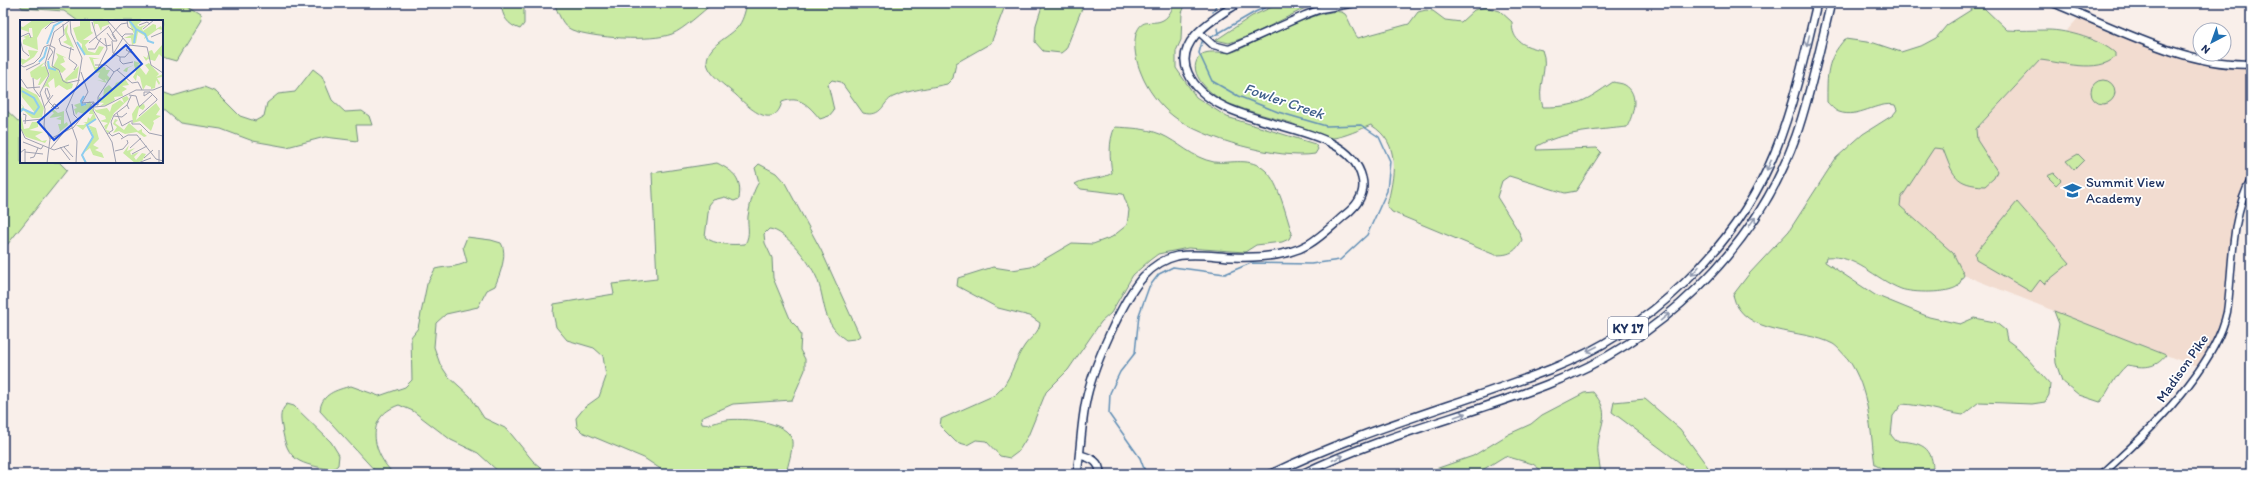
<svg xmlns="http://www.w3.org/2000/svg" width="2254" height="477" font-family="Itim,sans-serif">
  <style>
    .built { fill: #f2dcd0 }
    .green { fill: #caeba3; stroke: #728d80 }
    .lines { fill: none; stroke-linecap: round; stroke-linejoin: round }
    .stream { stroke: #608eb5; stroke-width: 1.5 }
    .tertiary-casing { stroke: #1b2f5e; stroke-width: 9 }
    .secondary-casing { stroke: #1b2f5e; stroke-width: 10 }
    .primary-casing { stroke: #1b2f5e; stroke-width: 10 }
    .tertiary { stroke: #fff; stroke-width: 6 }
    .secondary { stroke: #fff; stroke-width: 7 }
    .primary { stroke: #fff; stroke-width: 7 }
    .oneway { stroke: #8d97ae }
    .labels { text-anchor: middle; stroke-width: 3.5; stroke-linejoin: round; paint-order: stroke }
    .shield { fill: #fff; stroke: #5f6d8e; stroke-width: 1 }
    .shield-label { font-size: 13px; font-weight: bold; fill: #1b2f5e }
    .poi-label { font-size: 14px; fill: #1b2f5e; stroke: #fff; text-anchor: start }
    .street-label { font-size: 14px; fill: #1b2f5e; stroke: #fff }
    .water-label { font-size: 15px; font-style: italic; fill: #3e5e8a; stroke: #fff }
    .inset-river { fill: none; stroke: #8ecdef; stroke-width: 2 }
    .inset-road { fill: none; stroke: #a0a2b2; stroke-width: 1 }
    .view { fill: #1d4ed8; fill-opacity: 0.15; stroke: #1d4ed8; stroke-width: 2 }
    .inset-edge { fill: none; stroke: #1b2f5e; stroke-width: 2 }
  </style>
  <rect width="100%" height="100%" fill="#f9efea"/>
  <filter id="ink" filterUnits="userSpaceOnUse"><feTurbulence type="fractalNoise" baseFrequency=".025" numOctaves="2"/><feDisplacementMap in="SourceGraphic" scale="8" xChannelSelector="R" yChannelSelector="G"/><feConvolveMatrix kernelMatrix="1 2 1 2 8 2 1 2 1" color-interpolation-filters="sRGB"/></filter>
  <g filter="url(#ink)">
    <!-- built -->
    <polygon class="built" points="2082,14 2181,54 2251,64 2251,180 2239,212 2225,323 2199,368 1867,237 1932,139 1959,148"/>
    <!-- green -->
    <g class="green">
      <polygon points="19,3 184,3 200,13 201,20 176,61 162,57 162,21 78,21 64,11 22,8"/>
      <path d="M 501,3 L 524,3 L 524,24 L 520,29 C 508,25 502,17 501,3 Z"/>
      <path d="M 554,3 L 713,3 C 702,12 684,29 672,34 C 651,42 593,38 572,30 C 562,26 558,12 554,3 Z"/>
      <path d="M 747,3 L 1006,3 L 991,43 L 956,63 L 953,78 L 947,84 C 930,88 908,90 893,97 C 882,102 883,118 863,113 L 841,82 L 832,80 L 828,84 L 834,110 L 829,116 L 820,119 C 809,106 800,95 782,102 C 774,132 748,107 736,95 C 727,87 707,74 707,61 C 708,45 728,38 737,28 C 743,21 745,12 747,3 Z"/>
      <polygon points="1043,3 1084,3 1066,49 1061,53 1043,51 1035,42 1036,25"/>
      <path d="M 1175,3 L 1186,3 L 1182,13 L 1181,40 L 1176,51 L 1176,68 L 1196,97 L 1227,117 L 1315,144 L 1318,149 L 1315,154 C 1280,160 1202,139 1173,116 C 1159,105 1147,89 1141,73 C 1136,61 1133,47 1136,34 C 1142,16 1152,26 1163,20 C 1169,17 1172,9 1175,3 Z"/>
      <polygon points="1281,3 1315,3 1254,34 1229,43 1216,40 1252,16"/>
      <path d="M 1485,7 L 1500,11 L 1512,22 C 1512,42 1524,46 1542,50 C 1550,68 1535,88 1543,107 C 1578,107 1585,101 1613,82 C 1616,83 1622,83 1625,85 C 1640,94 1633,115 1627,127 C 1600,130 1560,132 1537,146 L 1536,150 L 1597,148 L 1601,152 L 1576,191 L 1565,193 L 1509,176 L 1502,181 L 1497,197 L 1519,232 L 1522,240 C 1515,253 1509,255 1495,255 L 1392,212 L 1387,206 C 1394,176 1402,144 1371,125 C 1361,129 1344,137 1333,138 C 1325,139 1300,127 1291,123 C 1271,117 1249,112 1230,104 C 1216,99 1188,77 1197,60 C 1204,45 1225,57 1238,50 C 1254,43 1332,1 1345,14 C 1349,19 1353,32 1358,38 L 1409,24 L 1418,12 L 1426,10 L 1433,11 L 1445,20 L 1461,22 L 1474,10 Z"/>
      <path d="M 1974,8 L 1984,8 L 2007,30 C 2021,31 2034,30 2048,30 C 2067,30 2101,40 2115,53 L 2115,57 C 2099,74 2060,62 2040,60 L 1976,129 L 1977,140 L 1997,171 L 1994,178 L 1985,186 C 1955,185 1953,175 1943,149 L 1934,148 L 1901,198 L 1900,206 L 1953,253 L 1964,275 C 1962,278 1960,283 1958,286 C 1948,294 1912,293 1901,289 C 1875,279 1855,254 1826,257 L 1825,262 L 1875,295 L 1929,317 L 1960,324 L 1974,318 L 1995,322 L 2005,330 L 2007,340 L 2019,349 L 2050,384 L 2049,395 L 2045,402 L 2032,404 L 1979,402 L 1963,415 C 1942,412 1923,405 1902,404 L 1893,416 L 1891,435 L 1896,441 C 1921,442 1934,446 1933,474 L 1893,474 L 1875,465 C 1870,430 1870,390 1848,359 C 1844,355 1838,347 1833,344 C 1804,328 1742,337 1733,295 L 1749,274 L 1789,231 L 1836,158 L 1863,134 L 1893,115 L 1897,110 L 1895,105 C 1877,101 1858,119 1839,112 C 1835,111 1830,105 1827,102 C 1827,75 1826,60 1845,39 L 1874,43 L 1901,52 L 1923,45 L 1936,38 L 1947,25 Z"/>
      <polygon points="313,69 322,76 332,100 345,112 362,111 369,116 372,125 356,125 358,141 325,137 287,147 253,141 221,129 180,123 162,108 162,92 173,96 204,87 216,92 240,116 255,121 264,116 267,103 278,94 295,92"/>
      <circle cx="2103" cy="92" r="12"/>
      <polygon points="3,107 21,124 21,162 59,162 67,170 3,250 3,171 8,154 3,145"/>
      <path d="M 1115,127 C 1130,128 1145,128 1160,134 C 1179,142 1192,158 1214,162 C 1232,164 1250,156 1266,171 C 1279,183 1286,216 1292,233 L 1289,239 L 1282,242 L 1256,245 L 1245,252 L 1188,248 L 1158,254 L 1150,260 L 1133,275 L 1111,313 L 1101,322 L 1068,370 L 1046,392 L 1028,436 L 1018,452 L 1010,458 L 1000,456 L 986,441 L 976,440 L 967,445 L 956,442 L 940,426 L 941,419 L 995,395 C 1012,381 1012,363 1025,345 C 1031,337 1039,333 1040,323 L 1030,316 L 998,308 L 957,286 L 958,278 L 993,267 L 1012,270 L 1031,267 L 1072,243 L 1093,244 L 1112,237 L 1127,225 L 1129,210 L 1123,194 L 1081,189 L 1075,184 C 1086,177 1102,180 1112,173 C 1110,158 1108,142 1115,127 Z"/>
      <polygon points="2078,154 2084,160 2074,170 2066,161"/>
      <path d="M 717,163 C 735,172 742,179 739,199 L 734,201 L 725,197 L 713,200 L 709,205 L 705,237 C 714,245 733,245 745,244 C 751,234 747,226 748,216 C 750,205 753,190 759,182 L 755,168 L 759,164 L 776,173 L 785,183 L 821,250 L 860,336 L 855,339 L 846,340 C 822,323 826,305 818,281 C 813,266 786,230 769,229 L 764,234 L 765,243 L 772,258 L 773,278 L 791,321 L 797,327 L 801,335 L 800,350 L 805,359 L 805,370 L 792,400 L 733,404 L 701,418 L 702,424 C 711,426 717,421 726,420 C 741,418 789,420 792,441 C 793,450 788,464 786,474 L 668,474 L 644,458 L 582,432 L 577,427 L 576,418 L 585,407 L 599,397 L 606,377 L 603,356 L 594,348 L 567,340 L 556,327 L 553,313 L 554,304 L 614,294 L 612,284 L 657,279 L 652,173 Z"/>
      <polygon points="2054,173 2061,180 2056,185 2047,176"/>
      <polygon points="2017,202 2070,263 2044,284 2040,280 2031,292 1976,260 1975,253"/>
      <path d="M 467,237 L 491,240 L 501,243 C 508,254 500,274 495,286 L 487,290 L 478,307 L 446,314 L 436,323 L 434,347 L 440,364 L 448,376 L 470,396 L 484,418 L 507,429 L 533,461 L 548,474 L 501,474 L 478,453 L 451,440 L 413,411 L 399,405 C 364,417 372,453 394,474 L 378,474 L 320,411 C 321,394 336,390 351,386 L 379,396 L 405,387 L 412,380 L 411,337 L 418,328 L 427,284 L 435,269 C 446,266 456,268 467,262 L 463,247 Z"/>
      <path d="M 2054,311 L 2166,355 C 2155,369 2144,368 2127,365 C 2114,376 2110,390 2100,402 L 2079,395 L 2062,381 L 2056,363 L 2055,347 L 2059,324 Z"/>
      <path d="M 1593,392 C 1612,414 1600,422 1598,445 C 1597,454 1600,465 1601,474 L 1546,474 L 1533,464 L 1505,456 L 1476,474 L 1421,474 L 1473,456 L 1509,434 L 1531,424 L 1542,415 L 1584,393 Z"/>
      <polygon points="1645,399 1680,429 1713,474 1695,474 1612,412 1614,402"/>
      <path d="M 287,404 L 294,406 L 331,442 L 339,455 L 338,465 L 332,470 C 300,463 287,463 282,427 C 280,417 280,411 287,404 Z"/>
    </g>
    <g class="lines">
      <!-- stream -->
      <g class="stream">
        <polyline points="1213,12 1217,3"/>
        <polyline points="1218,28 1219,34"/>
        <polyline points="1210,38 1255,12 1275,3"/>
        <polyline points="1146,474 1140,458 1109,414 1110,393 1120,372 1135,353 1139,315 1149,287 1159,274 1173,267 1225,274 1251,263 1311,264 1340,260 1367,235 1387,191 1390,161 1379,137 1361,125 1326,126 1278,112 1238,96 1212,81 1199,53 1202,42 1205,41"/>
      </g>
      <defs>
        <g id="tertiary">
          <polyline points="1199,32 1213,45 1229,49 1305,15 1321,9 1356,3"/>
          <path d="M 2102,474 C 2145,436 2215,369 2227,312 C 2233,271 2230,216 2251,180"/>
        </g>
        <g id="secondary">
          <path d="M 2054,3 C 2114,27 2186,67 2251,64"/>
          <path d="M 1080,455 C 1091,458 1100,461 1100,474"/>
          <path d="M 1077,474 C 1081,448 1081,421 1087,396 C 1094,366 1123,298 1144,276 C 1153,266 1164,259 1177,256 C 1195,253 1213,256 1232,257 C 1256,258 1287,257 1309,244 C 1322,236 1333,225 1345,215 C 1357,206 1366,193 1362,178 C 1347,115 1217,136 1188,73 C 1173,40 1216,18 1238,3"/>
        </g>
        <g id="primary">
          <path d="M 1271,474 C 1361,430 1458,405 1551,369 C 1648,331 1735,250 1775,152 C 1794,104 1805,54 1817,3"/>
          <path d="M 1302,474 C 1380,436 1466,416 1546,385 C 1659,342 1755,251 1796,136 C 1811,93 1820,47 1831,3"/>
        </g>
      </defs>
      <!-- tertiary casing -->
      <use href="#tertiary" class="tertiary-casing"/>
      <!-- secondary casing -->
      <use href="#secondary" class="secondary-casing"/>
      <!-- primary casing -->
      <use href="#primary" class="primary-casing"/>
      <!-- tertiary -->
      <use href="#tertiary" class="tertiary"/>
      <!-- secondary -->
      <use href="#secondary" class="secondary"/>
      <!-- primary -->
      <use href="#primary" class="primary"/>
    </g>
    <!-- one-way arrows -->
    <defs><path id="oneway-shaft" d="M-6 0H5M1.5-3L5.5 0L1.5 3" fill="none" stroke-width="1.6" stroke-linecap="round" stroke-linejoin="round"/></defs>
    <g class="oneway">
      <use href="#oneway-shaft" transform="translate(1808 41) rotate(103)"/>
      <use href="#oneway-shaft" transform="translate(1769 165) rotate(115)"/>
      <use href="#oneway-shaft" transform="translate(1752 222) rotate(-55)"/>
      <use href="#oneway-shaft" transform="translate(1695 271) rotate(132)"/>
      <use href="#oneway-shaft" transform="translate(1665 317) rotate(-39)"/>
      <use href="#oneway-shaft" transform="translate(1592 349) rotate(153)"/>
      <use href="#oneway-shaft" transform="translate(1460 415) rotate(-19)"/>
      <use href="#oneway-shaft" transform="translate(1338 458) rotate(-23)"/>
    </g>
  </g>
  <!-- icons -->
  <defs>
    <symbol id="school-bare" viewBox="-9 -9 18 18"><path d="M0-5L7-2L0 1L-7-2ZM-4 1L0 2.5L4 1V4Q0 6-4 4Z" fill="#1f6fb2" stroke="#fff" stroke-width="2.5" paint-order="stroke"/></symbol>
  </defs>
  <g fill-rule="evenodd">
    <use href="#school-bare" x="2060" y="178" width="25" height="25"/>
  </g>
  <g class="labels">
    <!-- shield labels -->
    <rect class="shield" x="1608" y="317" width="40" height="22" rx="3"/>
    <g class="shield-label">
      <text x="1628" y="333">KY 17</text>
    </g>
    <!-- poi labels -->
    <g class="poi-label">
      <text x="2086" y="187">Summit View<tspan x="2086" dy="16">Academy</tspan></text>
    </g>
    <!-- street labels -->
    <g class="street-label">
      <text transform="translate(2182 368) rotate(-55)" y="5">Madison Pike</text>
    </g>
    <!-- water labels -->
    <g class="water-label">
      <text transform="translate(1284 101) rotate(19)" y="5">Fowler Creek</text>
    </g>
  </g>
  <!-- overview -->
  <g transform="translate(20 20)">
    <rect width="143" height="143" fill="#f9efea"/>
    <path d="M 13,0 L 35,0 L 22,9 L 17,18 L 18,30 L 3,24 L 3,20 L 6,18 L 3,17 L 10,14 L 9,17 L 13,17 L 12,8 L 9,8 L 9,12 L 0,9 L 0,6 L 3,7 ZM 60,0 L 87,0 L 90,4 L 82,7 L 81,11 L 78,4 L 75,4 L 75,9 L 73,1 L 70,1 L 71,11 L 73,13 L 63,20 L 70,20 L 65,25 L 68,31 L 75,33 L 79,26 L 84,27 L 79,35 L 66,35 L 62,31 L 62,24 L 57,20 L 53,8 L 60,6 ZM 108,0 L 123,0 L 117,5 L 120,7 L 127,4 L 122,8 L 123,11 L 133,4 L 136,5 L 136,9 L 141,6 L 143,10 L 138,9 L 124,19 L 125,16 L 118,12 L 116,23 L 112,25 L 111,18 L 104,18 L 114,14 ZM 48,4 L 47,12 L 54,28 L 43,22 L 47,20 L 44,10 ZM 142,25 L 143,38 L 139,34 L 135,41 L 128,39 L 126,41 L 123,36 L 127,38 L 129,31 L 132,30 L 134,34 ZM 8,30 L 18,31 L 14,37 L 2,45 L 0,38 L 6,40 L 10,37 ZM 36,33 L 47,38 L 43,37 L 45,42 L 40,44 L 46,49 L 42,53 L 38,50 L 42,59 L 53,64 L 52,68 L 47,70 L 39,65 L 35,68 L 34,58 L 28,63 L 30,68 L 26,66 L 23,68 L 30,55 L 26,42 L 29,46 L 33,47 L 38,37 ZM 69,37 L 80,39 L 73,39 L 75,47 L 85,47 L 86,50 L 90,50 L 87,55 L 91,59 L 87,62 L 86,59 L 85,60 L 87,63 L 77,60 L 84,61 L 78,57 L 80,52 L 76,53 ZM 114,41 L 120,43 L 117,45 L 121,44 L 119,46 L 126,55 L 129,50 L 125,45 L 129,43 L 139,54 L 136,57 L 143,54 L 143,60 L 142,57 L 137,58 L 140,63 L 139,65 L 136,60 L 135,68 L 131,69 L 131,67 L 126,65 L 123,70 L 120,57 L 117,55 L 116,61 L 113,57 L 116,52 L 114,45 L 108,48 L 107,52 L 103,51 L 106,48 L 114,45 ZM 25,42 L 21,47 L 25,46 L 29,54 L 20,65 L 18,65 L 21,57 L 17,60 L 11,57 L 10,52 ZM 59,46 L 57,58 L 46,61 L 45,59 ZM 105,59 L 109,65 L 102,66 L 107,69 L 102,72 L 103,76 L 94,77 L 95,80 L 87,85 L 80,86 L 84,83 L 78,82 L 79,77 L 83,79 L 84,69 L 89,65 L 93,69 L 96,63 ZM 0,66 L 17,75 L 24,88 L 22,97 L 18,98 L 12,98 L 3,90 L 0,91 L 4,109 L 9,108 L 12,102 L 18,102 L 18,107 L 9,110 L 23,112 L 15,116 L 22,121 L 27,120 L 25,123 L 6,117 L 0,108 L 0,89 L 3,87 L 0,83 L 4,87 L 3,90 L 15,93 L 2,77 ZM 107,76 L 109,79 L 94,93 L 86,110 L 90,111 L 87,113 L 84,106 L 88,103 L 80,101 L 86,99 L 85,96 L 76,92 L 73,87 L 76,90 L 87,88 L 90,92 L 92,85 L 100,80 L 104,83 L 102,78 ZM 70,81 L 76,99 L 68,105 L 76,108 L 79,119 L 73,125 L 79,128 L 75,130 L 82,133 L 84,138 L 73,135 L 70,128 L 65,132 L 73,115 L 68,104 L 63,110 L 56,105 L 64,105 L 66,103 L 63,102 L 67,102 L 68,97 L 70,99 L 73,94 L 69,94 L 71,88 L 64,94 L 58,92 L 56,95 L 54,89 L 57,88 L 54,85 L 60,83 L 64,86 ZM 136,83 L 140,89 L 136,95 L 141,96 L 133,101 L 134,103 L 131,111 L 120,101 L 113,103 L 112,94 L 117,86 L 124,84 L 125,87 L 123,90 L 119,88 L 116,100 ZM 33,89 L 38,93 L 44,91 L 44,104 L 47,102 L 48,105 L 37,114 L 40,111 L 38,104 L 41,104 L 41,100 L 36,99 L 42,96 L 29,98 L 34,93 L 30,90 ZM 95,99 L 98,100 L 95,103 L 104,110 L 109,103 L 118,111 L 122,109 L 122,112 L 127,116 L 124,117 L 117,112 L 105,114 L 99,111 L 93,113 L 97,107 L 93,104 ZM 109,125 L 107,131 L 115,128 L 110,132 L 111,135 L 119,132 L 114,137 L 116,140 L 122,133 L 126,134 L 122,141 L 115,143 L 103,133 Z" fill="#caeba3"/>
    <path class="inset-river" d="M 109,0 L 116,9 L 125,14 L 128,21 L 134,23M 57,22 L 65,35M 114,23 L 116,10M 27,24 L 34,6 L 44,0M 28,41 L 29,48 L 36,50M 19,42 L 24,37 L 27,27M 64,76 L 61,81 L 62,85 L 66,84M 0,92 L 3,89 L 14,94 L 19,87 L 14,78 L 2,71M 66,143 L 62,135 L 73,117 L 67,105 L 76,99"/>
    <path class="inset-road" d="M 50,0 L 51,13 L 62,38 L 58,63 L 46,90 L 57,121 L 56,143M 87,0 L 109,25 L 127,27 L 131,45 L 143,53M 107,0 L 108,7 L 113,10M 72,2 L 77,19 L 86,26 L 91,25M 43,4 L 44,15 L 39,19 L 41,25 L 54,30M 119,5 L 127,2 L 130,4M 25,9 L 31,3 L 43,0M 123,9 L 134,0M 87,13 L 93,21 L 97,21 L 89,7M 0,17 L 9,13 L 11,18M 102,17 L 105,14 L 113,14M 131,17 L 143,12M 0,19 L 3,31 L 9,36M 95,19 L 92,14 L 101,4 L 107,3M 92,21 L 93,33 L 100,37 L 105,37 L 112,29M 69,23 L 89,6M 110,25 L 106,30 L 112,33M 51,27 L 49,39 L 57,45 L 54,50M 68,29 L 75,29 L 81,18M 92,36 L 103,18M 100,37 L 100,41 L 103,44 L 113,42M 28,40 L 33,32 L 30,28M 0,45 L 4,47 L 14,43 L 20,37 L 24,27 L 29,25 L 35,28 L 32,46 L 39,50 L 43,61 L 47,63 L 60,60M 75,45 L 86,45 L 94,52M 78,48 L 87,29 L 85,18M 6,50 L 20,43M 97,50 L 112,63 L 118,62 L 122,70M 61,52 L 68,72 L 62,83 L 74,82 L 73,90 L 92,122 L 96,143M 13,58 L 14,69 L 20,77M 1,59 L 7,68 L 20,67M 26,68 L 25,72 L 29,82 L 36,89 L 39,88 L 35,84 L 34,84 L 33,86 L 31,88M 27,68 L 30,76 L 28,79M 109,75 L 116,76 L 119,86M 52,84 L 54,95 L 59,100M 74,84 L 78,85 L 78,77 L 94,52 L 100,48M 24,87 L 33,75M 74,87 L 85,86 L 116,70 L 133,70 L 143,66M 119,87 L 132,75M 109,89 L 107,85 L 111,76M 97,93 L 102,106 L 111,101M 3,94 L 6,95 L 5,104M 94,96 L 102,97 L 107,93M 119,96 L 137,80 L 137,79 L 130,72 L 124,72 L 124,76 L 130,72M 112,100 L 112,104 L 120,104 L 129,113 L 143,116M 3,101 L 23,99M 53,108 L 73,83M 1,109 L 5,118 L 34,130 L 49,125M 89,113 L 92,116 L 99,113 L 104,118M 87,114 L 93,110 L 91,102 L 94,95 L 107,85M 30,119 L 24,106 L 25,89 L 20,73 L 29,55 L 25,44 L 34,12 L 49,1M 101,119 L 108,115 L 117,115 L 136,139 L 143,141M 3,122 L 21,129 L 23,126M 40,127 L 50,140M 44,127 L 53,137M 31,128 L 44,112M 110,128 L 121,118M 139,130 L 139,143M 95,131 L 103,129 L 108,123 L 107,120M 5,132 L 23,134M 0,133 L 5,129 L 5,143M 112,134 L 127,126M 10,138 L 14,137 L 18,128M 124,138 L 133,130M 27,143 L 30,119 L 52,108M 118,143 L 131,138"/>
    <path class="view" d="M 106,25 L 122,44 L 34,120 L 18,102 Z"/>
    <rect width="143" height="143" class="inset-edge"/>
  </g>
  <!-- margin -->
  <rect width="2254" height="477" fill="none" stroke="#fff" stroke-width="16"/>
  <rect x="8" y="8" width="2238" height="461" fill="none" stroke="#1b2f5e" stroke-width="1.5" filter="url(#ink)"/>
  <!-- north arrow -->
  <g transform="translate(2212 42) rotate(221)"><circle r="19" fill="#ffffff" stroke="#a4acbf"/>
  <path d="M0-3L7 15L0 10L-7 15Z" fill="#1f6fb2"/>
  <text y="-6" font-size="11" font-weight="bold" text-anchor="middle" fill="#1b2f5e">N</text>
  </g>
</svg>
